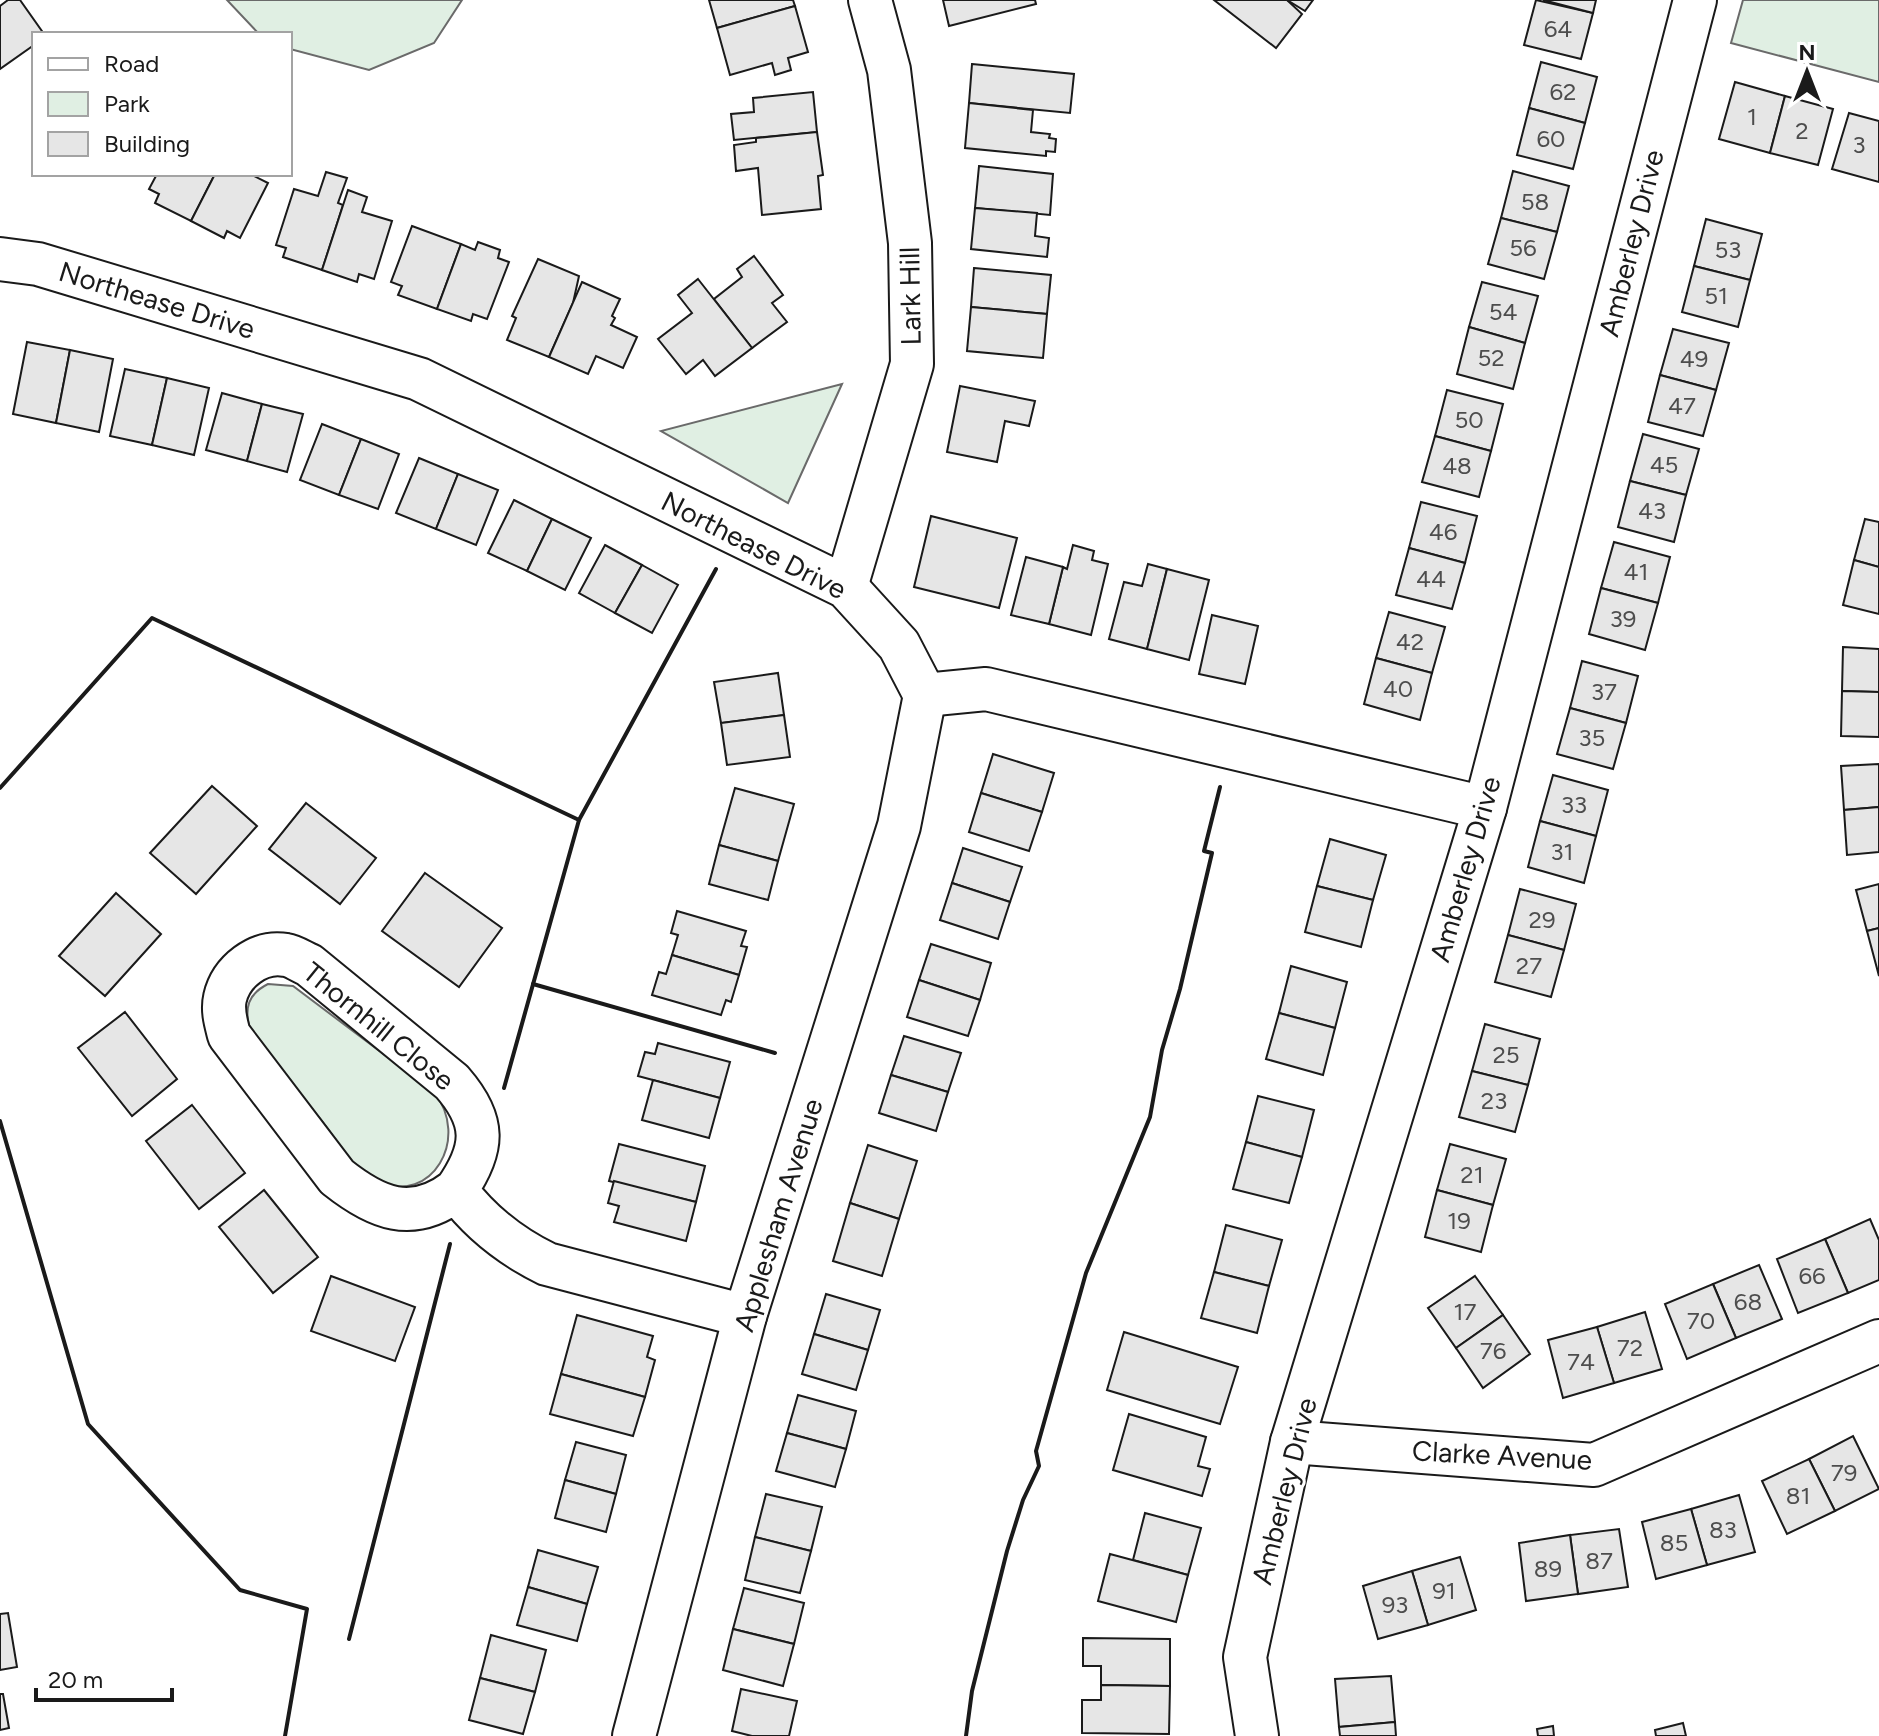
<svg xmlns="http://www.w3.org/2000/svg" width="1879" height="1736" font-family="Figtree,sans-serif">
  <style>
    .green { fill: #e0efe3; stroke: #6a6a6a; stroke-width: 2 }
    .building { fill: #e6e6e6; stroke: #1a1a1a; stroke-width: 2 }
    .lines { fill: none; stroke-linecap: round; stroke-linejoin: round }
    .street-casing { stroke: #1a1a1a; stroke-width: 46 }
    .street { stroke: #fff; stroke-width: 42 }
    .wall { stroke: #1a1a1a; stroke-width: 4 }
    .labels { text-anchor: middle; stroke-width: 6; stroke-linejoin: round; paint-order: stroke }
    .number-label { font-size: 24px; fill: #4d4d4d }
    .street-label { font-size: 28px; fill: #1a1a1a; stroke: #fff }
  </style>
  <rect width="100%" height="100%" fill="#fff"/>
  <!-- green -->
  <g class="green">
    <polygon points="227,0 462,0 434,43 369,70 290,49 290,34 259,34"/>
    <polygon points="1743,0 1879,0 1879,82 1731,43"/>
    <polygon points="842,384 788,503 661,431"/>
    <path d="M 268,984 L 293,986 L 434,1092 C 471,1139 431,1205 379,1182 C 373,1179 364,1173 359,1168 C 346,1157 336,1139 325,1125 C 299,1093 273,1062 250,1029 C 244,1008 248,994 268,984 Z"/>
  </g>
  <!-- building -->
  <g class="building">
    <polygon points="8,0 20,0 44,34 34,34 34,45 0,69 0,6"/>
    <polygon points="709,0 793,0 795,6 717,28"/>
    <polygon points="943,0 1035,0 1036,4 949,26"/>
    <polygon points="1214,0 1287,0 1302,14 1276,48"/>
    <polygon points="1287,0 1313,0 1305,11"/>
    <polygon points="1536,0 1593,13 1581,59 1524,45"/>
    <polygon points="1543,0 1596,0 1593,13"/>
    <polygon points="795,6 808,52 788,58 791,70 775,75 772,63 730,75 717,28"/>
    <polygon points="1541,62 1597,77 1585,123 1529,108"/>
    <polygon points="972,64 1074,74 1070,113 969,103"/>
    <polygon points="1735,82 1785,96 1770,153 1719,139"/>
    <polygon points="813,92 817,132 734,140 731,114 754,112 753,98"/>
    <polygon points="1785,96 1833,109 1818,165 1770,153"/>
    <polygon points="969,103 1033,110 1031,132 1050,134 1049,138 1056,139 1055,152 1046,151 1046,156 965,148"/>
    <polygon points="1529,108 1585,123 1573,169 1517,155"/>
    <polygon points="1849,113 1879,121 1879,182 1832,169"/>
    <polygon points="817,132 823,175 818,176 821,209 762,215 758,168 736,171 734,145 756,142 756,138"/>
    <polygon points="979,166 1053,174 1050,215 975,208"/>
    <polygon points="1513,171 1569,186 1557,232 1501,218"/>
    <polygon points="326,172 347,178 338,203 343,205 322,270 283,257 286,248 276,245 294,189 318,196"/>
    <polygon points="157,174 215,174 191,221 155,203 159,194 149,189"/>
    <polygon points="215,174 250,174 268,183 240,238 227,231 224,238 191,221"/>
    <polygon points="348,190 367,197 362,212 392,221 374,279 359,274 357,282 322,270"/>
    <polygon points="975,208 1037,213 1035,236 1049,238 1047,257 971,249"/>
    <polygon points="1501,218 1557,232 1544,279 1488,264"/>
    <polygon points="1706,219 1762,234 1750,280 1694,266"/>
    <polygon points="412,226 461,244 437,309 398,295 402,286 391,282"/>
    <polygon points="478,242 500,250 498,258 509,262 487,319 473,314 471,321 437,309 461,244 475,250"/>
    <polygon points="754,256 783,295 772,303 787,322 752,348 714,299 742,277 737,269"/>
    <polygon points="538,259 579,276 573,303 549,357 507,340 516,318 512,316"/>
    <polygon points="1694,266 1750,280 1738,327 1682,312"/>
    <polygon points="974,268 1051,275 1047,314 971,307"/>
    <polygon points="698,279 752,348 715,376 703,360 686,374 658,339 692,313 678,295"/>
    <polygon points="582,282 620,299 612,316 615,318 611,325 637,337 623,368 596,356 588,374 549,357"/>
    <polygon points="1482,282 1538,296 1525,343 1469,327"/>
    <polygon points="971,307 1047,314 1043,358 967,351"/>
    <polygon points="1469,327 1525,343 1513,389 1457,374"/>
    <polygon points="1673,329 1729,343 1716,390 1660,375"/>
    <polygon points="27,342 70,350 56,423 13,414"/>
    <polygon points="70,350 113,359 99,432 56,423"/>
    <polygon points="125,369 167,378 152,445 110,436"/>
    <polygon points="1660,375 1716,390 1703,436 1648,422"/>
    <polygon points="167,378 209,388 194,455 152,445"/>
    <polygon points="960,386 1035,401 1029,426 1005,421 997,462 947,452"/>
    <polygon points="1447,390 1503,404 1491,451 1435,436"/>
    <polygon points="222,393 262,404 247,461 206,450"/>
    <polygon points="262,404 303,414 287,472 247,461"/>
    <polygon points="322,424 361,439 339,495 300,480"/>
    <polygon points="1643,434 1699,449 1686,495 1630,481"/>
    <polygon points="1435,436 1491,451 1479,497 1422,482"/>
    <polygon points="361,439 399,454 378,509 339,495"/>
    <polygon points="419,458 458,474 436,529 396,513"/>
    <polygon points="458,474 498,490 476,545 436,529"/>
    <polygon points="1630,481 1686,495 1674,542 1618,527"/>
    <polygon points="514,500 552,519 527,571 488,553"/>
    <polygon points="1421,502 1477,516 1465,563 1409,548"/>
    <polygon points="931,516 1017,538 999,608 914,587"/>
    <polygon points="552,519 591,538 565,590 527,571"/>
    <polygon points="1865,519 1879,522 1879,567 1854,560"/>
    <polygon points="1614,542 1670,557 1658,603 1601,588"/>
    <polygon points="605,545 642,565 615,613 579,593"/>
    <polygon points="1073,545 1094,551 1092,560 1108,564 1091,635 1049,624 1063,567 1067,569"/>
    <polygon points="1409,548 1465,563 1452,609 1396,595"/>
    <polygon points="1026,557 1063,567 1049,624 1011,615"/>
    <polygon points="1854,560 1879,567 1879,614 1843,605"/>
    <polygon points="1148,564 1167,569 1147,649 1109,639 1124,582 1142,586"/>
    <polygon points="642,565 678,585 652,633 615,613"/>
    <polygon points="1167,569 1209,580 1189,660 1147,649"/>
    <polygon points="1601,588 1658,603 1645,650 1589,634"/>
    <polygon points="1389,612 1445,627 1432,673 1376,658"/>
    <polygon points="1212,615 1258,626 1245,684 1199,674"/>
    <polygon points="1843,647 1879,649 1879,692 1842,691"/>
    <polygon points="1376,658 1432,673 1420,720 1364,704"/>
    <polygon points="1582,661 1638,676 1626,723 1570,708"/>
    <polygon points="778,673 784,715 721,723 714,682"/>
    <polygon points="1842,691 1879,692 1879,737 1841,736"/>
    <polygon points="1570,708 1626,723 1613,769 1557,754"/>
    <polygon points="784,715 790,757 727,765 721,723"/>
    <polygon points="993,754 1054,773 1042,812 981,793"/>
    <polygon points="1879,764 1879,807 1844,810 1841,766"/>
    <polygon points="1553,775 1608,790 1596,836 1540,821"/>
    <polygon points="212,786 257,826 196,894 150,853"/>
    <polygon points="735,788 794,804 778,861 719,845"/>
    <polygon points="981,793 1042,812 1029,851 969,832"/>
    <polygon points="306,803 376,858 340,904 269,849"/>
    <polygon points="1879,807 1879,852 1847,855 1844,810"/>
    <polygon points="1540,821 1596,836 1584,883 1528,867"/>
    <polygon points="1330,839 1386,855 1373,900 1317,886"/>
    <polygon points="719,845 778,861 768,900 709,884"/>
    <polygon points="963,848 1022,867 1010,902 952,883"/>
    <polygon points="425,873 502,928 459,987 382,931"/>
    <polygon points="952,883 1010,902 998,939 940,920"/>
    <polygon points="1879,884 1879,928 1867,931 1856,890"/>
    <polygon points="1317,886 1373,900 1361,947 1305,932"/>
    <polygon points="1520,889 1576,904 1564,950 1508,935"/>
    <polygon points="116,893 161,934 105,996 59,956"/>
    <polygon points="677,911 746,931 741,946 747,947 739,975 672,955 678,935 671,933"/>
    <polygon points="1879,928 1879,976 1867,931"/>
    <polygon points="1508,935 1564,950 1551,997 1495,982"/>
    <polygon points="931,944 991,963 980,1000 919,980"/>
    <polygon points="672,955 739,975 731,1002 726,1000 721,1015 652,995 659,972 666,974"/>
    <polygon points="1291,966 1347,982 1335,1028 1279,1013"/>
    <polygon points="919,980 980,1000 968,1036 907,1017"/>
    <polygon points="125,1012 177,1079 132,1116 78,1048"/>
    <polygon points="1279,1013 1335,1028 1323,1075 1266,1059"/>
    <polygon points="1485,1024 1540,1039 1528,1085 1472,1071"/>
    <polygon points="904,1036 961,1053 948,1092 891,1075"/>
    <polygon points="658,1043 730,1062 720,1098 638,1076 645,1052 655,1054"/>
    <polygon points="1472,1071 1528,1085 1515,1132 1459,1117"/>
    <polygon points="891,1075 948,1092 936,1131 879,1113"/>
    <polygon points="653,1080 720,1098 709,1138 642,1120"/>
    <polygon points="1258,1096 1314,1110 1302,1157 1246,1142"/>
    <polygon points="192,1105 245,1173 199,1209 146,1141"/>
    <polygon points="1246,1142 1302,1157 1289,1203 1233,1189"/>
    <polygon points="619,1144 705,1166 696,1202 609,1181"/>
    <polygon points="1450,1144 1506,1159 1493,1205 1437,1190"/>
    <polygon points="868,1145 917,1161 899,1219 850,1203"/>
    <polygon points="614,1181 696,1202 686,1241 614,1222 619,1206 608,1203"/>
    <polygon points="264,1190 318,1257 273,1293 219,1227"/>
    <polygon points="1437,1190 1493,1205 1481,1252 1425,1237"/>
    <polygon points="850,1203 899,1219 882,1276 833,1261"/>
    <polygon points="1870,1219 1879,1240 1879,1280 1848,1293 1825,1239"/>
    <polygon points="1226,1225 1282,1240 1269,1286 1214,1272"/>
    <polygon points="1825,1239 1848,1293 1798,1313 1777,1259"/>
    <polygon points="1759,1265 1782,1319 1736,1338 1713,1284"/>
    <polygon points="1214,1272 1269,1286 1257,1333 1201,1318"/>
    <polygon points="331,1276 415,1307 395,1361 311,1331"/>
    <polygon points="1475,1276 1503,1315 1456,1348 1428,1308"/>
    <polygon points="1713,1284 1736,1338 1687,1359 1665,1304"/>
    <polygon points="826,1294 880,1310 868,1350 814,1334"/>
    <polygon points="1645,1312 1662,1369 1614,1383 1597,1327"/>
    <polygon points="577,1315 653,1336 647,1357 655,1360 645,1397 561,1374"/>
    <polygon points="1503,1315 1530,1354 1483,1388 1456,1348"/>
    <polygon points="1597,1327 1614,1383 1563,1398 1548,1340"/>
    <polygon points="1124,1332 1238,1367 1220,1424 1107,1390"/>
    <polygon points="814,1334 868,1350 856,1390 802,1374"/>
    <polygon points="561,1374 645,1397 633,1436 550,1414"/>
    <polygon points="798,1395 856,1411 846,1449 787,1433"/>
    <polygon points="1129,1414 1206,1437 1198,1466 1210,1469 1202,1496 1113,1470"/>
    <polygon points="787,1433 846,1449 835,1487 776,1471"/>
    <polygon points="1853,1436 1879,1489 1835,1511 1809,1459"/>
    <polygon points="576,1442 626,1455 616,1494 565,1480"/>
    <polygon points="1809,1459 1835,1511 1787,1534 1762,1481"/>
    <polygon points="565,1480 616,1494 606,1532 555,1518"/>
    <polygon points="766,1494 822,1507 811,1551 755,1537"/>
    <polygon points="1739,1495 1755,1552 1707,1565 1691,1509"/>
    <polygon points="1691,1509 1707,1565 1656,1579 1642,1522"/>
    <polygon points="1145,1513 1201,1528 1188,1575 1133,1560"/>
    <polygon points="1619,1529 1628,1587 1578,1594 1570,1535"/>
    <polygon points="1570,1535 1578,1594 1526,1601 1519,1543"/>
    <polygon points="755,1537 811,1551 800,1593 745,1580"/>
    <polygon points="538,1550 598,1567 587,1604 528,1587"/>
    <polygon points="1110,1554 1188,1575 1176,1622 1098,1601"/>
    <polygon points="1460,1557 1476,1610 1428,1625 1412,1571"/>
    <polygon points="1412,1571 1428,1625 1378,1639 1363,1586"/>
    <polygon points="528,1587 587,1604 577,1641 517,1625"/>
    <polygon points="744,1588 804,1603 794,1644 733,1629"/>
    <polygon points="8,1613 17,1667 0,1670 0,1614"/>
    <polygon points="733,1629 794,1644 783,1686 723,1670"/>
    <polygon points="491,1635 546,1650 535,1692 480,1678"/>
    <polygon points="1083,1638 1170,1639 1170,1686 1101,1685 1101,1666 1083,1666"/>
    <polygon points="1391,1676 1395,1722 1339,1727 1335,1679"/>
    <polygon points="480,1678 535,1692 523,1734 469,1720"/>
    <polygon points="1101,1685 1170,1686 1169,1734 1082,1733 1082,1700 1101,1700"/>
    <polygon points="741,1689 797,1701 789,1736 752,1736 732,1731"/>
    <polygon points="0,1694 3,1694 9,1728 0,1730"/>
    <polygon points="1395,1722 1396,1736 1340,1736 1339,1727"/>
    <polygon points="1683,1723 1686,1736 1656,1736 1655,1730"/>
    <polygon points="1553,1726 1554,1736 1538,1736 1537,1729"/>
  </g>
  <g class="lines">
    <defs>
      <g id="street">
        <polyline points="0,259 38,264 419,379 846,587 899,645 925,695"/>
        <polyline points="846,587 912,364 910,243 889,70 870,0"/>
        <polyline points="925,695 986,689 1485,808"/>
        <path d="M 456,1190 C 485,1148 486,1121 452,1082 L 309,965 C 302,962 293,956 286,955 C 258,950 231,972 225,998 C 222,1011 226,1023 229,1035 L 337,1177 C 376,1208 412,1224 456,1190 C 480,1222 510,1246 547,1264 L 745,1316"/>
        <polyline points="1292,1442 1594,1465 1879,1341"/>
        <polyline points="634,1736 745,1316 899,826 925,695"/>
        <polyline points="1257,1736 1245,1657 1292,1442 1485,808 1695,0"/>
      </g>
    </defs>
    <!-- street casing -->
    <use href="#street" class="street-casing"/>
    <!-- street -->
    <use href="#street" class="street"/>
    <!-- wall -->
    <g class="wall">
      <polyline points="0,788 152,618 579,820"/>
      <polyline points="533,984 775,1053"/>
      <polyline points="504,1088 579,820 716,569"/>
      <polyline points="0,1121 88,1424 240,1590 307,1609 285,1736"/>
      <polyline points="349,1639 450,1244"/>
      <polyline points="966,1736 972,1691 1007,1551 1023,1500 1039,1466 1036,1451 1086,1273 1150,1117 1162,1050 1180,989 1212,853 1204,851 1220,787"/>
    </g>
  </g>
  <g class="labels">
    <!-- number labels -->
    <g class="number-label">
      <text x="1558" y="37">64</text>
      <text x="1563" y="100">62</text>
      <text x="1752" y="125">1</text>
      <text x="1802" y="139">2</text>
      <text x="1551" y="147">60</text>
      <text x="1859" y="153">3</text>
      <text x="1535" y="210">58</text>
      <text x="1523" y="256">56</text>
      <text x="1728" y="258">53</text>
      <text x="1716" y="304">51</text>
      <text x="1503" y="320">54</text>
      <text x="1491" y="366">52</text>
      <text x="1694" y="367">49</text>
      <text x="1682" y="414">47</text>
      <text x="1469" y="428">50</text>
      <text x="1664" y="473">45</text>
      <text x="1457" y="474">48</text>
      <text x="1652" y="519">43</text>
      <text x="1443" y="540">46</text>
      <text x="1636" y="580">41</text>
      <text x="1431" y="587">44</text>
      <text x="1623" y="627">39</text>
      <text x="1410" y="650">42</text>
      <text x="1398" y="697">40</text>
      <text x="1604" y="700">37</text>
      <text x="1592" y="746">35</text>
      <text x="1574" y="813">33</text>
      <text x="1562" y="860">31</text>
      <text x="1542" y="928">29</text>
      <text x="1529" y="974">27</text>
      <text x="1506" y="1063">25</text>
      <text x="1494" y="1109">23</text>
      <text x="1472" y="1183">21</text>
      <text x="1459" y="1229">19</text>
      <text x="1812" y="1284">66</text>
      <text x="1748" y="1310">68</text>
      <text x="1465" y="1320">17</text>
      <text x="1701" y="1329">70</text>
      <text x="1630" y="1356">72</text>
      <text x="1493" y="1359">76</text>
      <text x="1581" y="1370">74</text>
      <text x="1844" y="1481">79</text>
      <text x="1798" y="1504">81</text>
      <text x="1723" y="1538">83</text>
      <text x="1674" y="1551">85</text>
      <text x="1599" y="1569">87</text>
      <text x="1548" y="1577">89</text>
      <text x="1444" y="1599">91</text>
      <text x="1395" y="1613">93</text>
    </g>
    <!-- street labels -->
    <g class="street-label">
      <text transform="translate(1631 243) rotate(-76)" y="10">Amberley Drive</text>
      <text transform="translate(910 296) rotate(-91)" y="10">Lark Hill</text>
      <text transform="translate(157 300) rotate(17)" y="10">Northease Drive</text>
      <text transform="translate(754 545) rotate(27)" y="10">Northease Drive</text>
      <text transform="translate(1465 869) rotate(-74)" y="10">Amberley Drive</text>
      <text transform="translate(379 1026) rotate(39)" y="10">Thornhill Close</text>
      <text transform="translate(778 1215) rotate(-73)" y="10">Applesham Avenue</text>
      <text transform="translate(1502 1455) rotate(3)" y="10">Clarke Avenue</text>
      <text transform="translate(1284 1491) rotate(-76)" y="10">Amberley Drive</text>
    </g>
  </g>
  <!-- legend -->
  <rect x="32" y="32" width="260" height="144" fill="#ffffff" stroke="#a3a3a3" stroke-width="2"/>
  <rect x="48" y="58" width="40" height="12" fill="#ffffff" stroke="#a3a3a3" stroke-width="2"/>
  <text x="104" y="72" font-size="24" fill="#1a1a1a">Road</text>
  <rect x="48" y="92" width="40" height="24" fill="#e0efe3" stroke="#a3a3a3" stroke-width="2"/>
  <text x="104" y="112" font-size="24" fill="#1a1a1a">Park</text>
  <rect x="48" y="132" width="40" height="24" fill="#e6e6e6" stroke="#a3a3a3" stroke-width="2"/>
  <text x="104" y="152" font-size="24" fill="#1a1a1a">Building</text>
  <!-- north arrow -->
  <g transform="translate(1807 72)" stroke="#ffffff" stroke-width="6" paint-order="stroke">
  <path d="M0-6L14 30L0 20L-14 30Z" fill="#1a1a1a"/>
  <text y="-12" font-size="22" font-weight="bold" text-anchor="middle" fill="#1a1a1a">N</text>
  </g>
  <!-- scale -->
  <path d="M36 1688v12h136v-12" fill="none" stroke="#1a1a1a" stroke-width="4"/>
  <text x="48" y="1688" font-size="24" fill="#1a1a1a" stroke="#ffffff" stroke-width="6" paint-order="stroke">20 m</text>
</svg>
